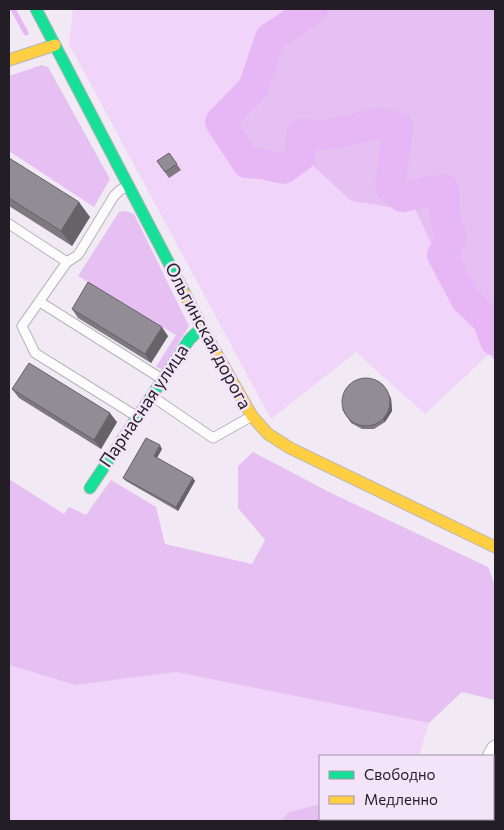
<svg xmlns="http://www.w3.org/2000/svg" width="504" height="830" font-family="Commissioner,sans-serif">
  <style>
    .green { fill: #f0d4fa }
    .forest { fill: #e6c0f2 }
    .lines { fill: none; stroke-linecap: round; stroke-linejoin: round }
    .stream { stroke: #e6b7f4; stroke-width: 5 }
    .river { stroke: #e6b7f4; stroke-width: 30 }
    .lane-casing { stroke: #b9b3bc; stroke-width: 11 }
    .street-casing { stroke: #b9b3bc; stroke-width: 18 }
    .fast-casing { stroke: #b9b3bc; stroke-width: 13 }
    .slow-casing { stroke: #b9b3bc; stroke-width: 13 }
    .lane { stroke: #fdfcfd; stroke-width: 9 }
    .street { stroke: #fdfcfd; stroke-width: 16 }
    .fast { stroke: #16e098; stroke-width: 11 }
    .slow { stroke: #ffcf43; stroke-width: 11 }
    .wall { fill: #7e787f }
    .shaded-wall { fill: #666268 }
    .building { fill: #928c94; stroke: #666268 }
    .labels { text-anchor: middle; stroke-width: 5; stroke-linejoin: round; paint-order: stroke }
    .street-label { font-size: 18px; fill: #231e25; stroke: #f4e4f9 }
  </style>
  <rect width="100%" height="100%" fill="#f1e9f4"/>
  <!-- green -->
  <g class="green">
    <polygon points="73,9 288,9 289,10 256,46 249,76 212,123 281,177 309,162 351,201 395,208 415,209 448,281 490,353 425,414 356,352 271,419 69,44"/>
    <polygon points="9,665 75,685 176,672 429,723 419,756 320,756 320,804 289,812 280,821 9,821"/>
  </g>
  <!-- forest -->
  <g class="forest">
    <polygon points="288,9 495,9 495,362 448,281 415,209 395,208 351,201 309,162 281,177 246,168 212,123 249,76 256,46 288,10"/>
    <polygon points="42,65 48,67 110,179 94,207 9,151 9,76"/>
    <polygon points="125,211 134,214 189,326 162,369 156,367 176,335 78,276 119,212"/>
    <polygon points="253,452 329,492 488,567 495,585 495,700 462,692 429,723 176,672 75,685 9,665 9,479 64,514 69,507 86,515 111,480 156,507 165,544 252,564 265,540 238,508 238,466"/>
    <polygon points="495,769 495,821 459,821 461,819 493,819 493,773"/>
    <polygon points="320,804 320,819 421,819 420,821 280,821 289,812"/>
  </g>
  <g class="lines">
    <!-- stream -->
    <polyline class="stream" points="13,9 26,33"/>
    <!-- river -->
    <polyline class="river" points="313,9 270,38 253,88 220,122 247,163 262,164 283,169 300,157 301,134 326,135 379,123 398,127 390,187 402,197 444,189 445,221 452,237 442,255 466,300 487,320 495,341"/>
    <defs>
      <g id="lane">
        <polyline points="126,187 120,190 114,196 78,255 67,262 22,326 35,353 136,416"/>
        <polyline points="9,224 67,262"/>
        <polyline points="40,302 162,379"/>
        <polyline points="153,397 213,438 252,416"/>
      </g>
      <g id="street">
        <polyline points="491,756 495,749"/>
        <polyline points="447,821 449,819"/>
      </g>
      <g id="fast">
        <polyline points="36,9 185,294"/>
        <polyline points="90,488 189,340 196,333 203,330"/>
      </g>
      <g id="slow">
        <polyline points="9,60 55,45"/>
        <polyline points="185,294 203,330 252,416 268,434 290,448 495,547"/>
      </g>
    </defs>
    <!-- lane casing -->
    <use href="#lane" class="lane-casing"/>
    <!-- street casing -->
    <use href="#street" class="street-casing"/>
    <!-- fast casing -->
    <use href="#fast" class="fast-casing"/>
    <!-- slow casing -->
    <use href="#slow" class="slow-casing"/>
    <!-- lane -->
    <use href="#lane" class="lane"/>
    <!-- street -->
    <use href="#street" class="street"/>
    <!-- fast -->
    <use href="#fast" class="fast"/>
    <!-- slow -->
    <use href="#slow" class="slow"/>
  </g>
  <!-- wall -->
  <g class="wall">
    <polygon points="169,153 181,170 169,178 157,161"/>
    <polygon points="9,158 90,217 72,246 9,206"/>
    <polygon points="72,309 168,336 151,363 78,318"/>
    <polygon points="12,389 117,422 101,449 19,398"/>
    <polygon points="391,398 392,411 385,422 374,429 362,429 351,423 342,409"/>
    <polygon points="162,449 157,458 195,481 178,511 126,481 123,478"/>
  </g>
  <!-- shaded-wall -->
  <g class="shaded-wall">
    <polygon points="79,202 90,217 72,246 61,231"/>
    <polygon points="162,327 168,336 151,363 145,354"/>
    <polygon points="382,384 391,398 392,411 385,422 383,419"/>
    <polygon points="110,413 117,422 101,449 94,440"/>
    <polygon points="160,445 162,449 156,459 154,456"/>
    <polygon points="193,478 195,481 178,511 176,507"/>
  </g>
  <!-- building -->
  <g class="building">
    <polygon points="169,153 177,164 165,172 157,161"/>
    <polygon points="9,158 79,202 61,231 9,198"/>
    <polygon points="88,282 162,327 145,354 72,309"/>
    <polygon points="29,363 110,413 94,440 12,389"/>
    <circle cx="366" cy="402" r="24"/>
    <polygon points="146,438 160,445 154,456 193,478 176,507 123,478"/>
  </g>
  <g class="labels">
    <!-- street labels -->
    <g class="street-label">
      <text transform="translate(208 336) rotate(62)" y="6">Ольгинская дорога</text>
      <text transform="translate(144 406) rotate(-56)" y="6">Парнасная улица</text>
    </g>
  </g>
  <!-- border -->
  <rect width="504" height="830" fill="none" stroke="#231e25" stroke-width="20"/>
  <!-- legend -->
  <rect x="319" y="755" width="175" height="65" fill="#f4e4f9" stroke="#a095a4"/>
  <rect x="329" y="771" width="25" height="8" fill="#16e098" stroke="#a095a4"/>
  <text x="364" y="780" font-size="15" fill="#231e25">Свободно</text>
  <rect x="329" y="796" width="25" height="8" fill="#ffcf43" stroke="#a095a4"/>
  <text x="364" y="805" font-size="15" fill="#231e25">Медленно</text>
</svg>
